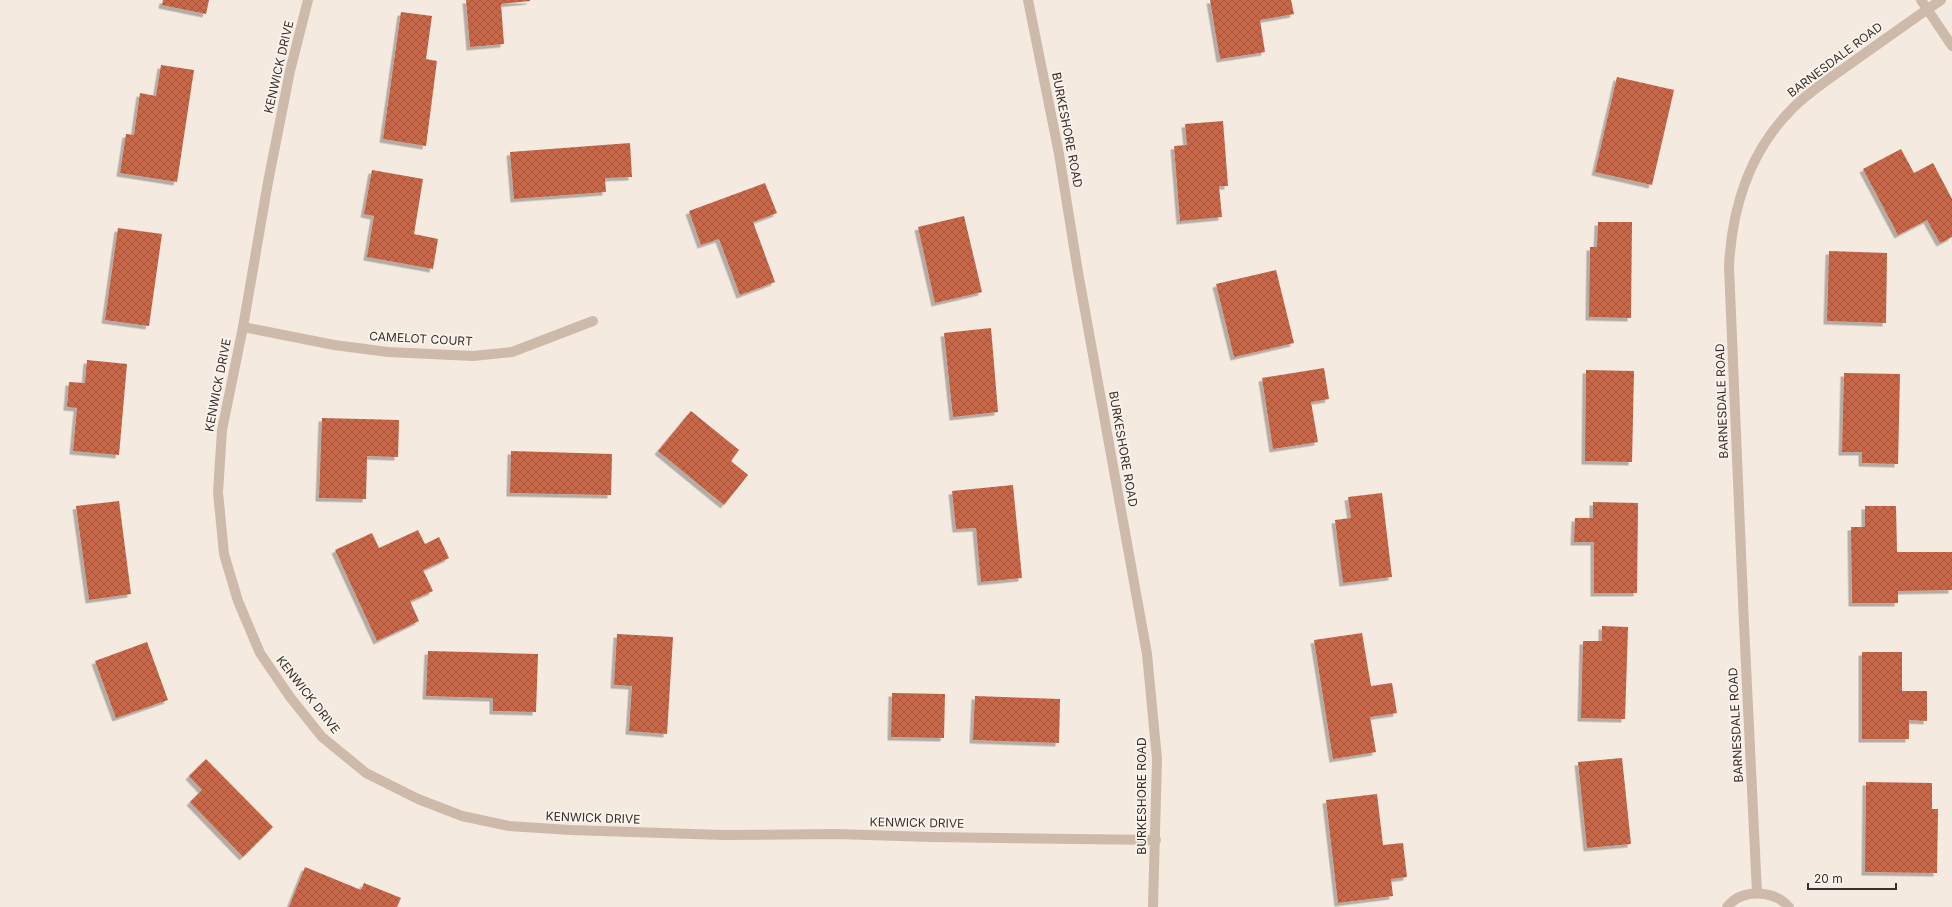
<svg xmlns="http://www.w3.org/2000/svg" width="1952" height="907" font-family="Inter,sans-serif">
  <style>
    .building { fill: url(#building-cross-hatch); filter: url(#shadow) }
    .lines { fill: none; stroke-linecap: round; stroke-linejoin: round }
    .minor { stroke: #cdbaab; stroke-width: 10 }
    .labels { text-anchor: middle; stroke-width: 3.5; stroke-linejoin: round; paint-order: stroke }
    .street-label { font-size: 12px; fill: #3a2f2a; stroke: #fbf4ed }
  </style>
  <defs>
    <pattern id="building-cross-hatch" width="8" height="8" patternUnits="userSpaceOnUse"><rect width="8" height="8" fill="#c8674a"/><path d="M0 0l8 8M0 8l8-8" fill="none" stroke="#a3553e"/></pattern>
    <filter id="shadow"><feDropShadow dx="-3.5" dy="3.5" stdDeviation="0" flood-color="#0004"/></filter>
  </defs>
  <rect width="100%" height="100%" fill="#f4eae0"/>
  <!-- building -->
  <g class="building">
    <polygon points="163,0 209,0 206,14 162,5"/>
    <polygon points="466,0 530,0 530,1 501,4 504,44 470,47"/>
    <polygon points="1210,0 1291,0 1294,14 1260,20 1265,52 1220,59"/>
    <polygon points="401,12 432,16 426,59 437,61 426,146 383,139"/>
    <polygon points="161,65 194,70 177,182 120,173 126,134 134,135 140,93 156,96"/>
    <polygon points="1617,77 1674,90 1652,185 1595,172"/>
    <polygon points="1223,121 1228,186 1219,186 1222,217 1180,221 1174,146 1187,145 1185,124"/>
    <polygon points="630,143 632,177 605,178 606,192 514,199 510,152"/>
    <polygon points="1901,149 1914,173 1933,163 1952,199 1952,237 1940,243 1927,220 1898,235 1863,169"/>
    <polygon points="372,170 423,179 414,234 438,239 433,269 367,257 374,216 364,214"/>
    <polygon points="765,183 777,213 753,222 775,282 740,295 719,239 701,245 689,211"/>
    <polygon points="964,216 982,292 935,303 918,227"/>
    <polygon points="1598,222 1632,222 1631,318 1589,317 1590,247 1597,247"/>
    <polygon points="118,228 162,234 149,326 105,320"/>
    <polygon points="1829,251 1887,253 1886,323 1827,321"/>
    <polygon points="1276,270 1294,343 1234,357 1216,284"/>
    <polygon points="991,328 998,412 953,417 944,333"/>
    <polygon points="87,360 127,364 119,455 73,451 77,408 67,407 69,382 85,383"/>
    <polygon points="1324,368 1329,399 1311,402 1318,442 1273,449 1262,378"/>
    <polygon points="1586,370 1634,371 1632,462 1585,461"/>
    <polygon points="1844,373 1900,374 1898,464 1862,463 1862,452 1842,452"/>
    <polygon points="691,411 739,450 731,461 748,475 724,505 658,451"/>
    <polygon points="322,418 399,420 398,457 367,456 366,499 319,498"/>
    <polygon points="511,451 612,454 611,495 510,493"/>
    <polygon points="1013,485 1022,578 981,582 976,528 956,529 952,491"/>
    <polygon points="1382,493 1392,577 1343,583 1335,520 1351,518 1348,497"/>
    <polygon points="119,501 131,594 89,600 76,506"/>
    <polygon points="1593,502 1638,503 1637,593 1594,593 1594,542 1574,542 1575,518 1593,518"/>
    <polygon points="1865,506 1896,506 1897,552 1952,552 1952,590 1898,591 1898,603 1852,603 1851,527 1865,527"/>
    <polygon points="418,530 425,544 439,537 449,558 423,570 433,591 410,601 419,621 377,641 335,550 372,533 379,548"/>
    <polygon points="1602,626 1628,627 1625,719 1581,718 1583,641 1602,641"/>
    <polygon points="1362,633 1371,686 1392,683 1397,713 1370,717 1376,752 1333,759 1314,640"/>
    <polygon points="617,634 673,637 667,734 629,731 632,686 614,685"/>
    <polygon points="147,642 168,700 116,718 95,661"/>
    <polygon points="428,651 538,654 536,712 493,711 493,698 426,696"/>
    <polygon points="1862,652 1902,652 1902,691 1927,691 1927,721 1909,720 1909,739 1862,739"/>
    <polygon points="892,693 945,694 944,738 891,737"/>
    <polygon points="975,696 1060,699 1059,743 973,740"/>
    <polygon points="1622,758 1631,844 1587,848 1578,762"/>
    <polygon points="206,759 273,827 243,857 190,802 202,790 189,776"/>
    <polygon points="1866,782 1932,783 1932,809 1938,809 1937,873 1865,872"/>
    <polygon points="1377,794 1383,845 1403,843 1407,877 1391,879 1393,896 1338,903 1326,800"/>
    <polygon points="305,867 361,890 364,883 401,898 397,907 289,907"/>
  </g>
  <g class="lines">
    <!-- minor -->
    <g class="minor">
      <polyline points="308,0 290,71 268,182 243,327 222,430 218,492 224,554 238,601 260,653 290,697 322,737 366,773 418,799 462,816 509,826 570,830 724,835 837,834 930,837 1156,840"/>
      <polyline points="1028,0 1059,154 1078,272 1147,654 1157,759 1153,907"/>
      <polyline points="1921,0 1952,46"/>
      <polyline points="243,327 334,345 388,352 473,356 512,352 593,321"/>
      <path d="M 1757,893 L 1744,624 L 1729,266 C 1732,209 1749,153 1790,111 C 1809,91 1834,76 1857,59 C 1885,39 1913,19 1941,0"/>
      <path d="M 1727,907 C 1742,888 1774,890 1789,907"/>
    </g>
  </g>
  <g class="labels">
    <!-- street labels -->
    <g class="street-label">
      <text transform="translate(1835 60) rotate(-37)" y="4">BARNESDALE ROAD</text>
      <text transform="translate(279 67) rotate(-77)" y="4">KENWICK DRIVE</text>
      <text transform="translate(1067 130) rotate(79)" y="4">BURKESHORE ROAD</text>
      <text transform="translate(421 339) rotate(3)" y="4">CAMELOT COURT</text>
      <text transform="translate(218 385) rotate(-79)" y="4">KENWICK DRIVE</text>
      <text transform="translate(1722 401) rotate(-92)" y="4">BARNESDALE ROAD</text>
      <text transform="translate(1123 449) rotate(80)" y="4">BURKESHORE ROAD</text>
      <text transform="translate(308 695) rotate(52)" y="4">KENWICK DRIVE</text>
      <text transform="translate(1736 725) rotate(-93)" y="4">BARNESDALE ROAD</text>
      <text transform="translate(1142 796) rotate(-90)" y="4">BURKESHORE ROAD</text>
      <text transform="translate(593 818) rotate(2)" y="4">KENWICK DRIVE</text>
      <text transform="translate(917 823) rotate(1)" y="4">KENWICK DRIVE</text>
    </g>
  </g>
  <!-- scale -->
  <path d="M1808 883v6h88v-6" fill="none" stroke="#3a2f2a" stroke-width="2"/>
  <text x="1814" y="883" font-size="12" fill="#3a2f2a" stroke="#fbf4ed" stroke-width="3" paint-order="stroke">20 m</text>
</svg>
